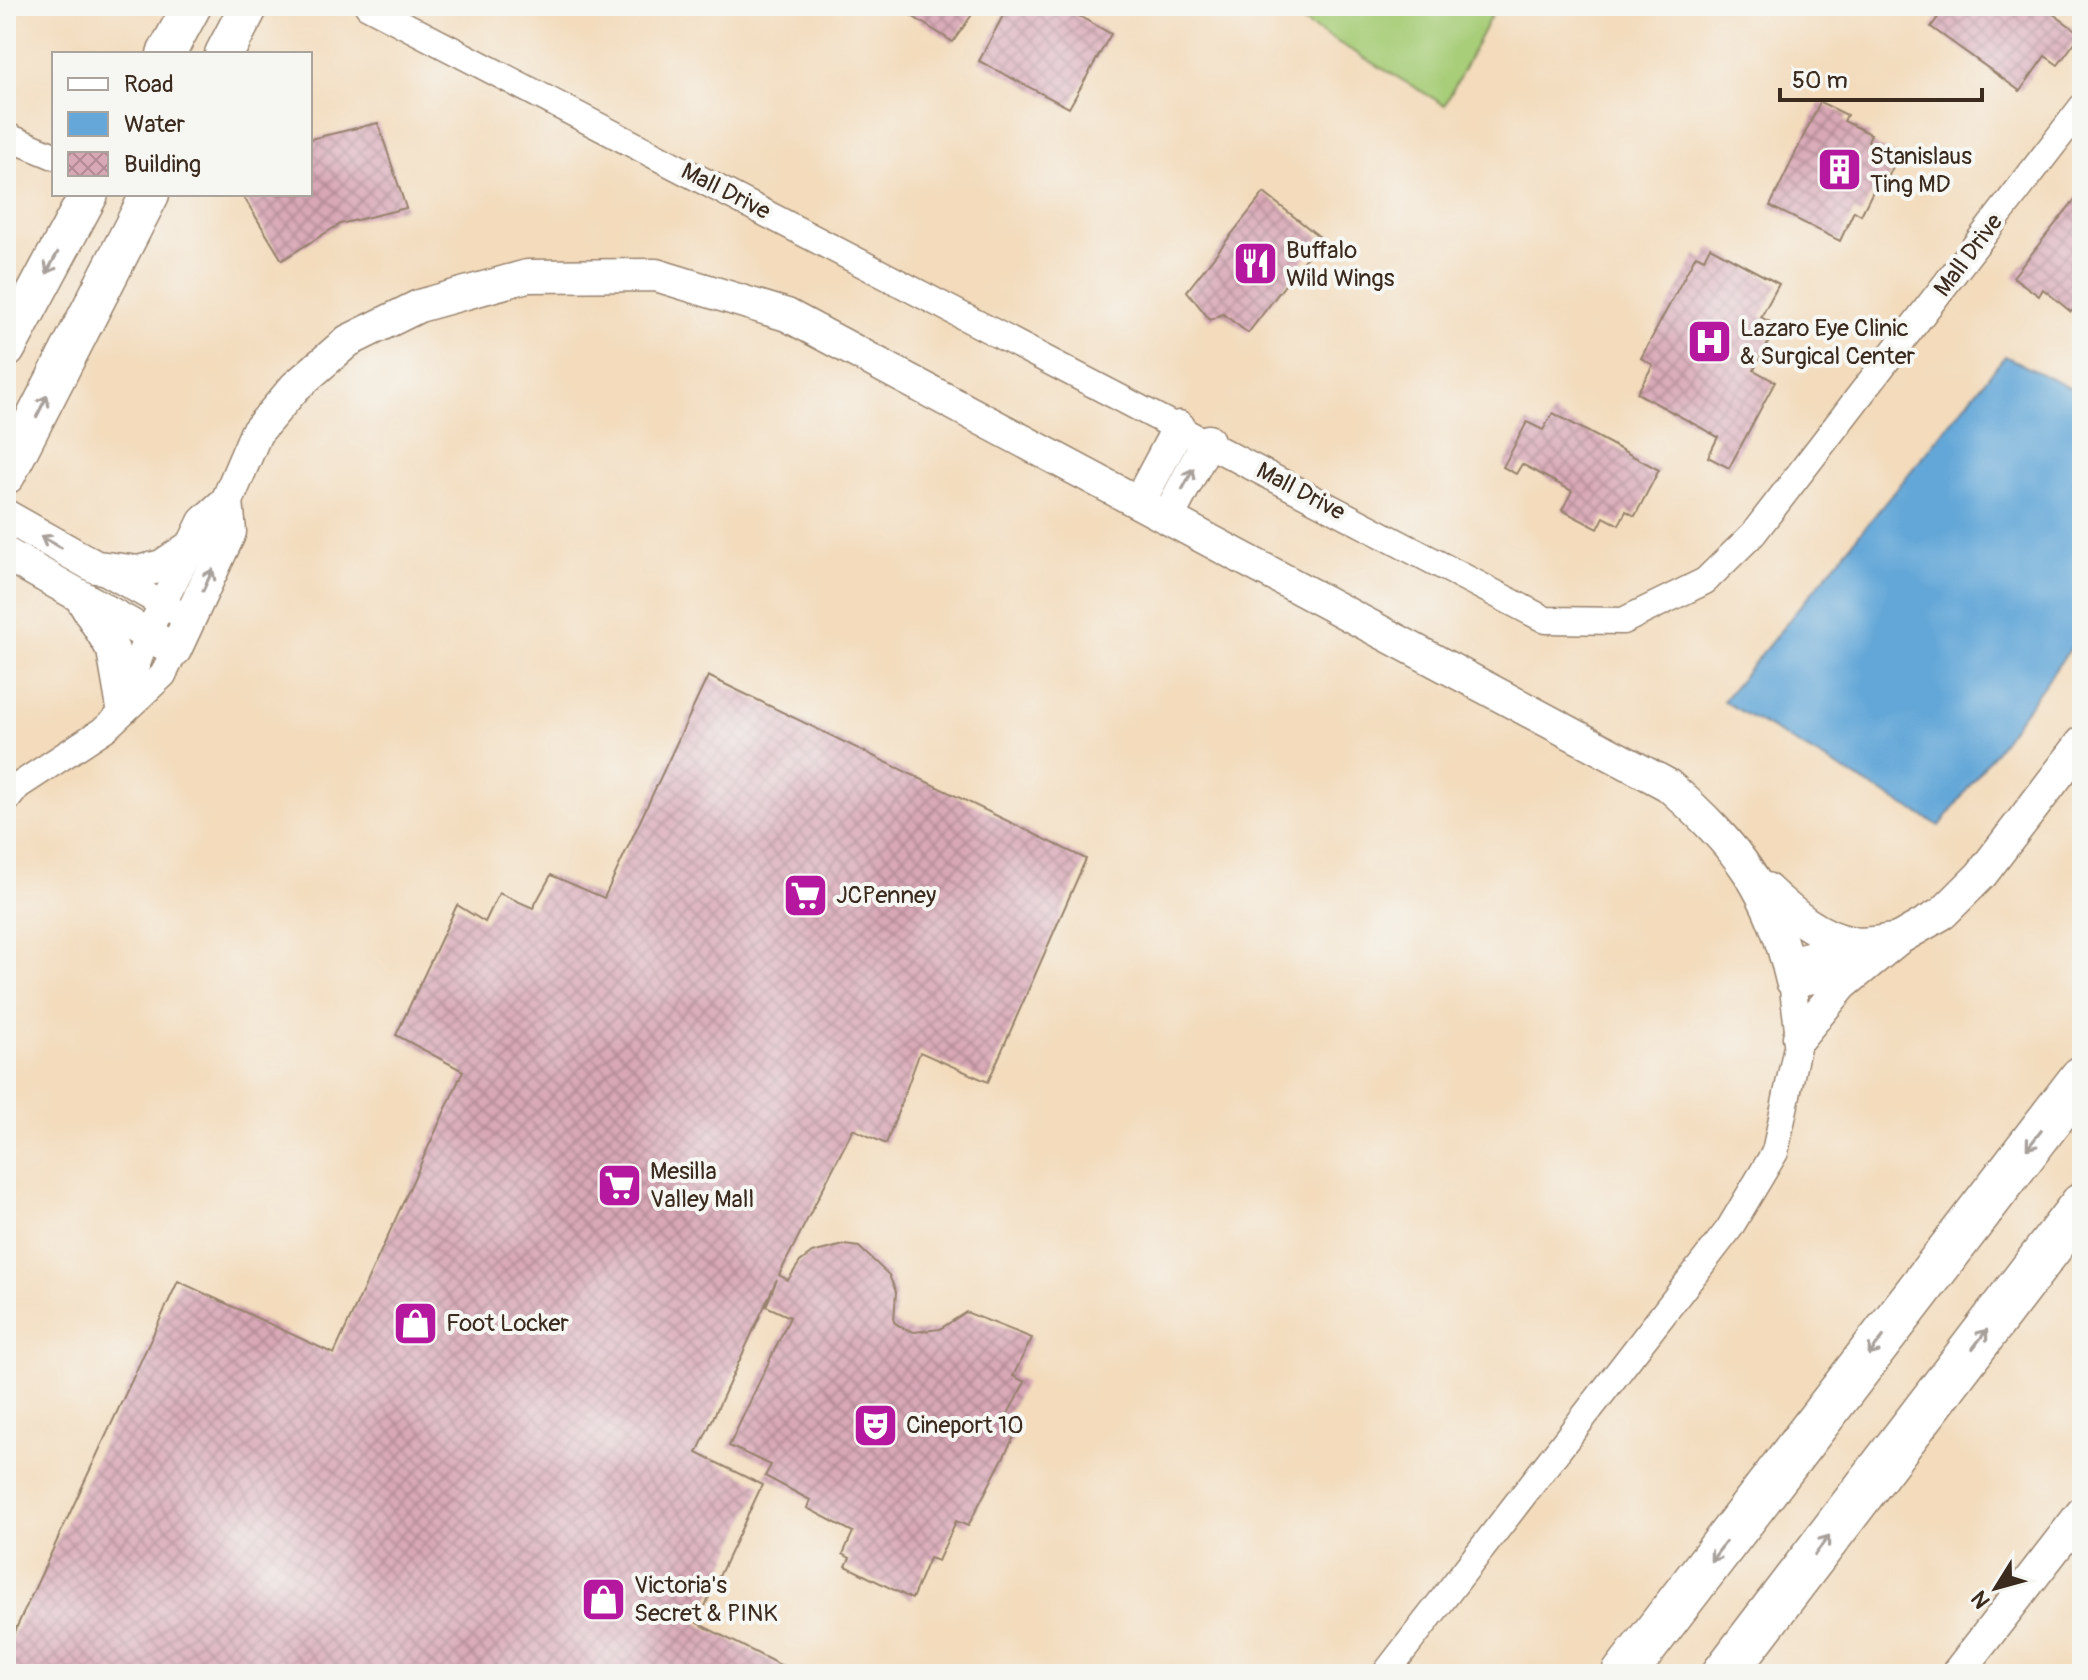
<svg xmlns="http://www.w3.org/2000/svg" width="2088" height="1680" font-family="Pangolin,sans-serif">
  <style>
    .pitch { fill: #a8ce79; stroke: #727c4c; stroke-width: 2 }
    .water { fill: #64a7d8; stroke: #50687b; stroke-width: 2 }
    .building { fill: url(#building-cross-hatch) }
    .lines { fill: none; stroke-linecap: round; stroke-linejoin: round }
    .minor-casing { stroke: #97826d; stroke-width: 29 }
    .tertiary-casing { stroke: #97826d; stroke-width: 35 }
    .secondary-casing { stroke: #97826d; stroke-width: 41 }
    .motorway-casing { stroke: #97826d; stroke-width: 47 }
    .minor { stroke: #fff; stroke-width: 26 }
    .tertiary { stroke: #fff; stroke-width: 32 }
    .secondary { stroke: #fff; stroke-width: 38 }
    .motorway { stroke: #fff; stroke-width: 44 }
    .oneway { stroke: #a79f9a }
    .labels { text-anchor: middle; stroke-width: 8; stroke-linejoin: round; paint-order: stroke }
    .poi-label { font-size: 24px; fill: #3b2a1e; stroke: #f6f6f2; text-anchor: start }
    .street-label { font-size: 24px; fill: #3b2a1e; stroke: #f6f6f2 }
  </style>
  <defs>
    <pattern id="building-cross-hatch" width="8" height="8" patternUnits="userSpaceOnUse" patternTransform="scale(2)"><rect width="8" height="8" fill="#d9a8b7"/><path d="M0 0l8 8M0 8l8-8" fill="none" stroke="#b18994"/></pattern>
  </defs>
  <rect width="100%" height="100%" fill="#f6f6f2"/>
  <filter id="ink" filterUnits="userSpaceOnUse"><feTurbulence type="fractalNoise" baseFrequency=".0125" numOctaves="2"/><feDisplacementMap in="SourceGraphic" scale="16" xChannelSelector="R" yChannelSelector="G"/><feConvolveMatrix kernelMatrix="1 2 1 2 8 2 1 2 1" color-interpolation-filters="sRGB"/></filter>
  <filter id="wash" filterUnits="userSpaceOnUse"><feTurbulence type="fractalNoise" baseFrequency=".006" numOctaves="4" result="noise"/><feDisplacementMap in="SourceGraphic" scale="32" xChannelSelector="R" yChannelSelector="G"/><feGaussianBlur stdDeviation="1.8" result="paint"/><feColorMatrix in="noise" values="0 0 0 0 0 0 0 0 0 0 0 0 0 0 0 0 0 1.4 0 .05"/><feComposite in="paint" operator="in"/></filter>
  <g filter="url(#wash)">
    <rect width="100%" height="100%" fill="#f3dbbc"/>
    <!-- pitch -->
    <polygon class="pitch" points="1276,6 1496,6 1445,105"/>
    <!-- water -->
    <polygon class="water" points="2005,356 2082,394 2082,633 1940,826 1723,701"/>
    <g id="blocks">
      <!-- building -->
      <g class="building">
        <polygon points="896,6 978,6 953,42"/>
        <polygon points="1008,6 1061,6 1111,34 1069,108 979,61"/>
        <polygon points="1946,6 2042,6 2081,34 2058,65 2045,56 2020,91 1931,27"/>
        <polygon points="1820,102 1847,115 1844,121 1871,134 1868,141 1898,156 1883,188 1876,185 1861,215 1854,211 1840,241 1770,206"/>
        <polygon points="378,123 406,208 340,224 282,260 242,194 310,194 310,139"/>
        <polygon points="1264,193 1321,238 1248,333 1223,314 1210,320 1187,291"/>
        <polygon points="2080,193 2082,194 2082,316 2074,309 2071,312 2043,289 2039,296 2013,277"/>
        <polygon points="1710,247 1779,284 1761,317 1777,326 1754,370 1775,382 1729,468 1708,457 1718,437 1637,393 1653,365 1641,358 1696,255 1704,259"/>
        <polygon points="1553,413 1659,470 1635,516 1626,511 1619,525 1604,517 1598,529 1562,510 1572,491 1522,464 1516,474 1503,467 1527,422 1543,430"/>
        <polygon points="708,676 1086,859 988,1082 920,1052 886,1144 853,1129 779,1275 788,1280 800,1262 812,1253 844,1245 859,1247 889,1275 896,1292 894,1322 901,1327 914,1332 940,1329 966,1312 1032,1338 1013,1376 1025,1382 1004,1421 1018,1429 968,1526 956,1521 938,1561 929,1558 912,1599 846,1566 850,1558 843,1554 853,1532 807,1508 810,1500 765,1476 771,1465 729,1446 790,1317 766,1306 777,1279 697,1453 762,1485 697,1623 798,1674 6,1674 6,1650 178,1281 334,1354 463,1071 396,1035 457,905 485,922 499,893 533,908 551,875 604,898"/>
      </g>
    </g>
  </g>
  <g filter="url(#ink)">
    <use href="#blocks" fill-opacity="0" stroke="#97826d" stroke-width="2"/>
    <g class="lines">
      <defs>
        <g id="minor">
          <polyline points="368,6 1546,620 1623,621 1705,581 1753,534 2082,107"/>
          <polyline points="6,136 54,156"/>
          <polyline points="102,570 176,612"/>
          <polyline points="123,707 147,634 193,545"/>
          <polyline points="6,801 18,786 106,728 163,675 175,650"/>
          <polyline points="1787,960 1854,944"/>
          <polyline points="1385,1674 1729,1229 1775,1152 1799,1037 1792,981"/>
        </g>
        <g id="tertiary">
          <polyline points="1139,502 1179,427"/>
          <path d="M 6,516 L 96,567 L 138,572 L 162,566 L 193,545 L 204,522 L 227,501 L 256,433 L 295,387 L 348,341 L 419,306 L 527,276 L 656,275 L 787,315 L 1668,785 C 1738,847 1771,889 1792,981 L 1861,968"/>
          <polyline points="1168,517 1208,441"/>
          <polyline points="6,554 175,650 230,532 227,501"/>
          <polyline points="83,601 113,650 123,708"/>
          <path d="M 1766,889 C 1791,912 1817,937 1853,943 C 1866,946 1884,941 1898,939"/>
          <polyline points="1799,1037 1842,985 1898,939 1943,913 1981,875 2082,743"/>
          <polyline points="1957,1674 2082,1513"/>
        </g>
        <g id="secondary">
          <polyline points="166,54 192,6"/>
          <polyline points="224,54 249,6"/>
          <polyline points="6,349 89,194"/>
          <polyline points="6,475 150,194"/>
        </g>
        <g id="motorway">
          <polyline points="1624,1674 2082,1078"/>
          <polyline points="1724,1674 2082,1205"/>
        </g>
      </defs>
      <!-- minor casing -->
      <use href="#minor" class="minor-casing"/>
      <!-- tertiary casing -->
      <use href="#tertiary" class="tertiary-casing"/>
      <!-- secondary casing -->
      <use href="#secondary" class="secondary-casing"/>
      <!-- motorway casing -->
      <use href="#motorway" class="motorway-casing"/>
      <!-- minor -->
      <use href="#minor" class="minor"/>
      <!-- tertiary -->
      <use href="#tertiary" class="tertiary"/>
      <!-- secondary -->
      <use href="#secondary" class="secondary"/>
      <!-- motorway -->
      <use href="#motorway" class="motorway"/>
    </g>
    <!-- one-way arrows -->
    <defs><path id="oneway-shaft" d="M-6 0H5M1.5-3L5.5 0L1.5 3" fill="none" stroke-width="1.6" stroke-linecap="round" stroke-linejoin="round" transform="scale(2)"/></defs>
    <g class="oneway">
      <use href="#oneway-shaft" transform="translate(52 263) rotate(118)"/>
      <use href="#oneway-shaft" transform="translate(42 406) rotate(-63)"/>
      <use href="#oneway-shaft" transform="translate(1188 479) rotate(-62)"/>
      <use href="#oneway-shaft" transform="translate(51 542) rotate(-151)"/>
      <use href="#oneway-shaft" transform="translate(208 580) rotate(-65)"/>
      <use href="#oneway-shaft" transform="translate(2034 1140) rotate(128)"/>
      <use href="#oneway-shaft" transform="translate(1980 1339) rotate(-53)"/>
      <use href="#oneway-shaft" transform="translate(1876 1346) rotate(128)"/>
      <use href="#oneway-shaft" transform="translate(1822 1545) rotate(-53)"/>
      <use href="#oneway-shaft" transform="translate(1718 1552) rotate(128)"/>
    </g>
  </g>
  <!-- icons -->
  <defs>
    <symbol id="building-square" viewBox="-11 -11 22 22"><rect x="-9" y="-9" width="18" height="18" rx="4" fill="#b5179e" stroke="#f6f6f2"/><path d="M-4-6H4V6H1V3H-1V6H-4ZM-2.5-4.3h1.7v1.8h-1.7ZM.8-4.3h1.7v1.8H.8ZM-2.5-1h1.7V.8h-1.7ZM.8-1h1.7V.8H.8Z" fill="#fff"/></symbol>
    <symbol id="restaurant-square" viewBox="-11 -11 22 22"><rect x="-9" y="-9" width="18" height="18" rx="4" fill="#b5179e" stroke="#f6f6f2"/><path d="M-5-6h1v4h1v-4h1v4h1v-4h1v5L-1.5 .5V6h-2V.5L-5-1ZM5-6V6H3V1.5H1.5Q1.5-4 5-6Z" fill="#fff"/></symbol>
    <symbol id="hospital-square" viewBox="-11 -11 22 22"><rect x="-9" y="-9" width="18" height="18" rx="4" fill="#b5179e" stroke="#f6f6f2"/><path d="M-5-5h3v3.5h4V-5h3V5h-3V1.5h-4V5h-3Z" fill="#fff"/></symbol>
    <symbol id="supermarket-square" viewBox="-11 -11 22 22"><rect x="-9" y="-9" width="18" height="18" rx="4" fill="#b5179e" stroke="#f6f6f2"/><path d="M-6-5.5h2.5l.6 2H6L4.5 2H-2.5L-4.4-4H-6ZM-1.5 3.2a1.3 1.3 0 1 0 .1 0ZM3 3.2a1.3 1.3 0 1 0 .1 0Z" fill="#fff"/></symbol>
    <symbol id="shop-square" viewBox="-11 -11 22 22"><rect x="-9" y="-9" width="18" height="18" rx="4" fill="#b5179e" stroke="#f6f6f2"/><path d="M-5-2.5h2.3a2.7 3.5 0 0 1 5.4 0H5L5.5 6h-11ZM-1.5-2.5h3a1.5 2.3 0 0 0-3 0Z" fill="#fff"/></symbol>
    <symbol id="theatre-square" viewBox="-11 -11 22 22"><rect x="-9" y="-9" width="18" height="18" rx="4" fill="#b5179e" stroke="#f6f6f2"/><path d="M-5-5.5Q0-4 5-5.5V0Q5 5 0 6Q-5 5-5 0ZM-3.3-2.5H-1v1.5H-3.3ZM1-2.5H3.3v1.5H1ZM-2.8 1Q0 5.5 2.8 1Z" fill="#fff"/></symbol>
  </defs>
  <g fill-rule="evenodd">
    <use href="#building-square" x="1814" y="144" width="51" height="51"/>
    <use href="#restaurant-square" x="1230" y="238" width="51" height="51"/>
    <use href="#hospital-square" x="1684" y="316" width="51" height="51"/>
    <use href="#supermarket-square" x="780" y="870" width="51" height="51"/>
    <use href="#supermarket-square" x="594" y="1160" width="51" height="51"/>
    <use href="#shop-square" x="390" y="1298" width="51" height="51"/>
    <use href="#theatre-square" x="850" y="1400" width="51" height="51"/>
    <use href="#shop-square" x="578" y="1574" width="51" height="51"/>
  </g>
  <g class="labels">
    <!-- poi labels -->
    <g class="poi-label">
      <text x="1870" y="164">Stanislaus<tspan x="1870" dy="28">Ting MD</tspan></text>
      <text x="1286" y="258">Buffalo<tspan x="1286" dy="28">Wild Wings</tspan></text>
      <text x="1740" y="336">Lazaro Eye Clinic<tspan x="1740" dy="28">&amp; Surgical Center</tspan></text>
      <text x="836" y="903">JCPenney</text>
      <text x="650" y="1179">Mesilla<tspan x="650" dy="28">Valley Mall</tspan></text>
      <text x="446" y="1331">Foot Locker</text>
      <text x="906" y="1433">Cineport 10</text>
      <text x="634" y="1593">Victoria's<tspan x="634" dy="28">Secret &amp; PINK</tspan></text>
    </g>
    <!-- street labels -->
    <g class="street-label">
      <text transform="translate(726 191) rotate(27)" y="8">Mall Drive</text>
      <text transform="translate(1968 255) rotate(-53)" y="8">Mall Drive</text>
      <text transform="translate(1301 491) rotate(28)" y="8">Mall Drive</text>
    </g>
  </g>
  <!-- margin -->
  <rect width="2088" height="1680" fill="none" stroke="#f6f6f2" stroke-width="32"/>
  <!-- legend -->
  <rect x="52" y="52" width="260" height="144" fill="#f6f6f2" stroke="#aba49d" stroke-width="2"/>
  <rect x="68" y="78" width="40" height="12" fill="#ffffff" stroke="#aba49d" stroke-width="2"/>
  <text x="124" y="92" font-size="24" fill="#3b2a1e">Road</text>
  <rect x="68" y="112" width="40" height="24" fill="#64a7d8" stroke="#aba49d" stroke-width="2"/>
  <text x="124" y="132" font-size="24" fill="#3b2a1e">Water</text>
  <rect x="68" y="152" width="40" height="24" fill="url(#building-cross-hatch)" stroke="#aba49d" stroke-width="2"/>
  <text x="124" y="172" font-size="24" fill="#3b2a1e">Building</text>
  <!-- north arrow -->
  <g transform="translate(1996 1588) rotate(233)" stroke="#f6f6f2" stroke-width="6" paint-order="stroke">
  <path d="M0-6L14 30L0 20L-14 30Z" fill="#3b2a1e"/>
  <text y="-12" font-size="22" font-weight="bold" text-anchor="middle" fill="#3b2a1e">N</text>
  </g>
  <!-- scale -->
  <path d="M1780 88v12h202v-12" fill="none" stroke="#3b2a1e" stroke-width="4"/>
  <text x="1792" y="88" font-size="24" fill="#3b2a1e" stroke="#f6f6f2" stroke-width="6" paint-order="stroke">50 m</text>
</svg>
